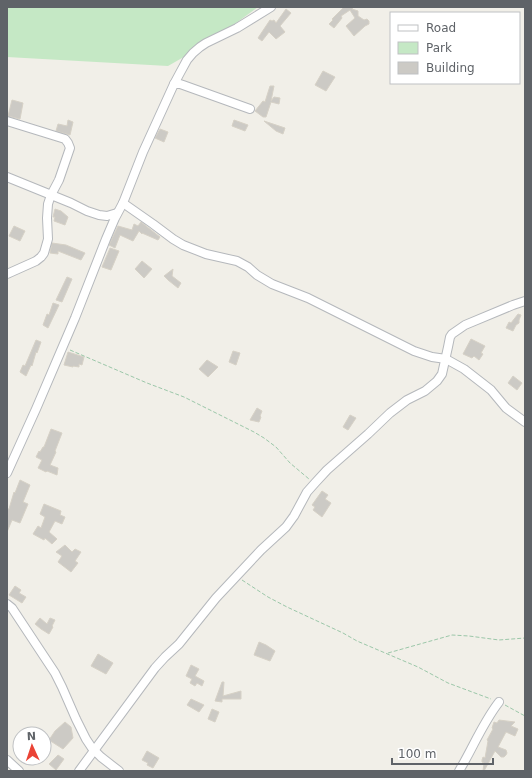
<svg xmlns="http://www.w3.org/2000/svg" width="532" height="778" font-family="'DejaVu Sans',sans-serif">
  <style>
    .green { fill: #c5e8c5 }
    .building { fill: #cccac5; stroke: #d6d1c6 }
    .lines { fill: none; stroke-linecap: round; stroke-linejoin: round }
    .minor-casing { stroke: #b5b8bc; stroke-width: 10 }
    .path { stroke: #9cc7a9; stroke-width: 1; stroke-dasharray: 4 2; stroke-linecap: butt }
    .minor { stroke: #fff; stroke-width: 8 }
  </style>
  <rect width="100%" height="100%" fill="#f1efe8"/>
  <!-- green -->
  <polygon class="green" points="7,7 258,7 210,42 168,66 7,57"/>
  <!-- building -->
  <g class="building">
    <polygon points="344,7 354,7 352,9 358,11 358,16 364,20 367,19 369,21 369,24 365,26 354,36 346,26 355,18 350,10 341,16 342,18 334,28 329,24 333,20 332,19"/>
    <polygon points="286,9 291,13 280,26 285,32 276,39 269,32 262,41 258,38 270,20 272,21 274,20 276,23"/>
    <polygon points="323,71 335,77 326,91 315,85"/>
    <polygon points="270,86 274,86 271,101 274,97 280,98 279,104 271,102 266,117 263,117 255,111 263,101 265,102"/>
    <polygon points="12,100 23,103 20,119 8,116"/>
    <polygon points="68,120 73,122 70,135 56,131 58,124 67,126"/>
    <polygon points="234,120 248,125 245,131 232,126"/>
    <polygon points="264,121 285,128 283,134 276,131"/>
    <polygon points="160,129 168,132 164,142 155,138"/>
    <polygon points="55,209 61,211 68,217 65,225 54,221 55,217 53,217"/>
    <polygon points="141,222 160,237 158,240 142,233 142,234 139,231 133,241 120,235 115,248 109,245 118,226 132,230 134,224 138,226"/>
    <polygon points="14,226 25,231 20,241 9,236"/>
    <polygon points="52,243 66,245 85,253 81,260 58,251 58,254 50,253"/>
    <polygon points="110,248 119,251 111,270 102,267"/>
    <polygon points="142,261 152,269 144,278 135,269"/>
    <polygon points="173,269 172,276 181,283 178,288 168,280 164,276"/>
    <polygon points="67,277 72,279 62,302 56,300"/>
    <polygon points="53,303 59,305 48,328 43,325 47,314 49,315"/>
    <polygon points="518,314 521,315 519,320 519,323 516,325 513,331 506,328 509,322 511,323"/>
    <polygon points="471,339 485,346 481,353 483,354 479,360 474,356 472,358 463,354"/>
    <polygon points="36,340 41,342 37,353 36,352 32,366 31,365 26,376 20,372 23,365 25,366"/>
    <polygon points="233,351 240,353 236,365 229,362"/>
    <polygon points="68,352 84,357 82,365 79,364 79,367 73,366 73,367 64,365"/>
    <polygon points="207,360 218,367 208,377 199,369"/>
    <polygon points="513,376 522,383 517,390 508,383"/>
    <polygon points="257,408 262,411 260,416 261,417 259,422 250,420"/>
    <polygon points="350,415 356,418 348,430 343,427"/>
    <polygon points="51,429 62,433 55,451 56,452 50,465 58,468 57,475 47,471 46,472 38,468 42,460 36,457 39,451 40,452 43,447 44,447"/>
    <polygon points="20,480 30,485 23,502 28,504 20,523 12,520 7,532 7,509 9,509 14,492 15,493"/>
    <polygon points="322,491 328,495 325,499 331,503 322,517 313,510 315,507 312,505"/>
    <polygon points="44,504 61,511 60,515 65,517 62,524 55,521 49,532 57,539 52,544 45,538 44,540 33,534 38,526 41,528 45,517 40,514"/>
    <polygon points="65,545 72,552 75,549 81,552 75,561 78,563 71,572 58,562 62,556 56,552"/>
    <polygon points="15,586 21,590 19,593 26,597 22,603 9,595"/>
    <polygon points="40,618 47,624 50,618 55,620 52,626 53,627 49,634 41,629 35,624"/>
    <polygon points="259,642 266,645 275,651 270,661 254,655"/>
    <polygon points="98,654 113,663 106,674 91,666"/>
    <polygon points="191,665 199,669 195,676 204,681 202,686 197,683 195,686 190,683 192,679 186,676"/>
    <polygon points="222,682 224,682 223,696 241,691 241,699 222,699 222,702 215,701"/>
    <polygon points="191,699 204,705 199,712 187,705"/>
    <polygon points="212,709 219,712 215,722 208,719"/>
    <polygon points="499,720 515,722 511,726 518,729 515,736 506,732 498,747 506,750 507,753 506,755 504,757 501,757 495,751 484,771 483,771 484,763 482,762 482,760 483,757 485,758 488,741 487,740 493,729 492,728 494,722 497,723"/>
    <polygon points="65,722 71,727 73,738 63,749 49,740 55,731"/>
    <polygon points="147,751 159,758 153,768 147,765 148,763 142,760"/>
    <polygon points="58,755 64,759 56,770 49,764"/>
  </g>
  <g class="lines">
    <defs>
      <g id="minor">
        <polyline points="174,84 180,84 183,85 250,109"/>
        <polyline points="7,121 65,139 68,143 70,148 59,180 51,195 48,204 47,218 48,239 44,253 41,257 36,261 7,274"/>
        <polyline points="7,177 71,203 87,211 99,215 107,216 117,213"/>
        <polyline points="123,203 153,224 173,239 183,245 206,254 237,261 248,267 257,275 272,284 308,298 414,351 432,357 446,359 464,369 491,390 506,408 525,422"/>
        <polyline points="7,473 36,409 75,318 106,239 115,218 123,203 143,152 174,84 181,71 187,60 193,53 200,47 206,43 237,28 271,7"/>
        <polyline points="7,604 12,608 55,673 62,687 76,719 86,739 92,748 101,757 119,771"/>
        <polyline points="7,760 19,771"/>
        <polyline points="79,771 155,668 165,657 179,644 216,598 261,550 286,527 294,516 307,492 315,483 327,470 368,434 390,413 407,400 425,391 437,381 442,374 448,347 450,337 452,334 465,325 513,305 525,301"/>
        <path d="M 459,771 C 473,748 482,724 499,702"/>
      </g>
    </defs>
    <!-- minor casing -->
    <use href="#minor" class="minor-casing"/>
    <!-- path -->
    <g class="path">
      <polyline points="70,350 147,383 184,397 254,432 264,438 276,447 290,463 309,479"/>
      <polyline points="242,580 268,597 287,607 343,633 357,641 418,667 448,683 491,699"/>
      <polyline points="388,653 452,635 469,636 499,640 525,638"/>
      <polyline points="505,705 525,716"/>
    </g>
    <!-- minor -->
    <use href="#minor" class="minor"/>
  </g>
  <!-- border -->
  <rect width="532" height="778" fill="none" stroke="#5f6368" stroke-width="16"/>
  <!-- legend -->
  <rect x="390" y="12" width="130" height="72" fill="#ffffff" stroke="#bfc1c3"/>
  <rect x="398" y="25" width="20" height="6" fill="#ffffff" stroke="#bfc1c3"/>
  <text x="426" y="32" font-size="12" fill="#5f6368">Road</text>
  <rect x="398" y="42" width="20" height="12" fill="#c5e8c5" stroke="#bfc1c3"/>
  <text x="426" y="52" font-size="12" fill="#5f6368">Park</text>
  <rect x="398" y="62" width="20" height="12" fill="#cccac5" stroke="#bfc1c3"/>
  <text x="426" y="72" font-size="12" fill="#5f6368">Building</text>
  <!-- north arrow -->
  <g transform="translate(32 746) rotate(357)"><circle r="19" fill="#ffffff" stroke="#bfc1c3"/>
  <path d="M0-3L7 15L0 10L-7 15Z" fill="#ea4335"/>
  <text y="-6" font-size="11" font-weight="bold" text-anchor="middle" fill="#5f6368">N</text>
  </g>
  <!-- scale -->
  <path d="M392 758v6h101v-6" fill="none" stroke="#5f6368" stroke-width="2"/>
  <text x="398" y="758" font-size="12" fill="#5f6368" stroke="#ffffff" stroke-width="3" paint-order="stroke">100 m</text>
</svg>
